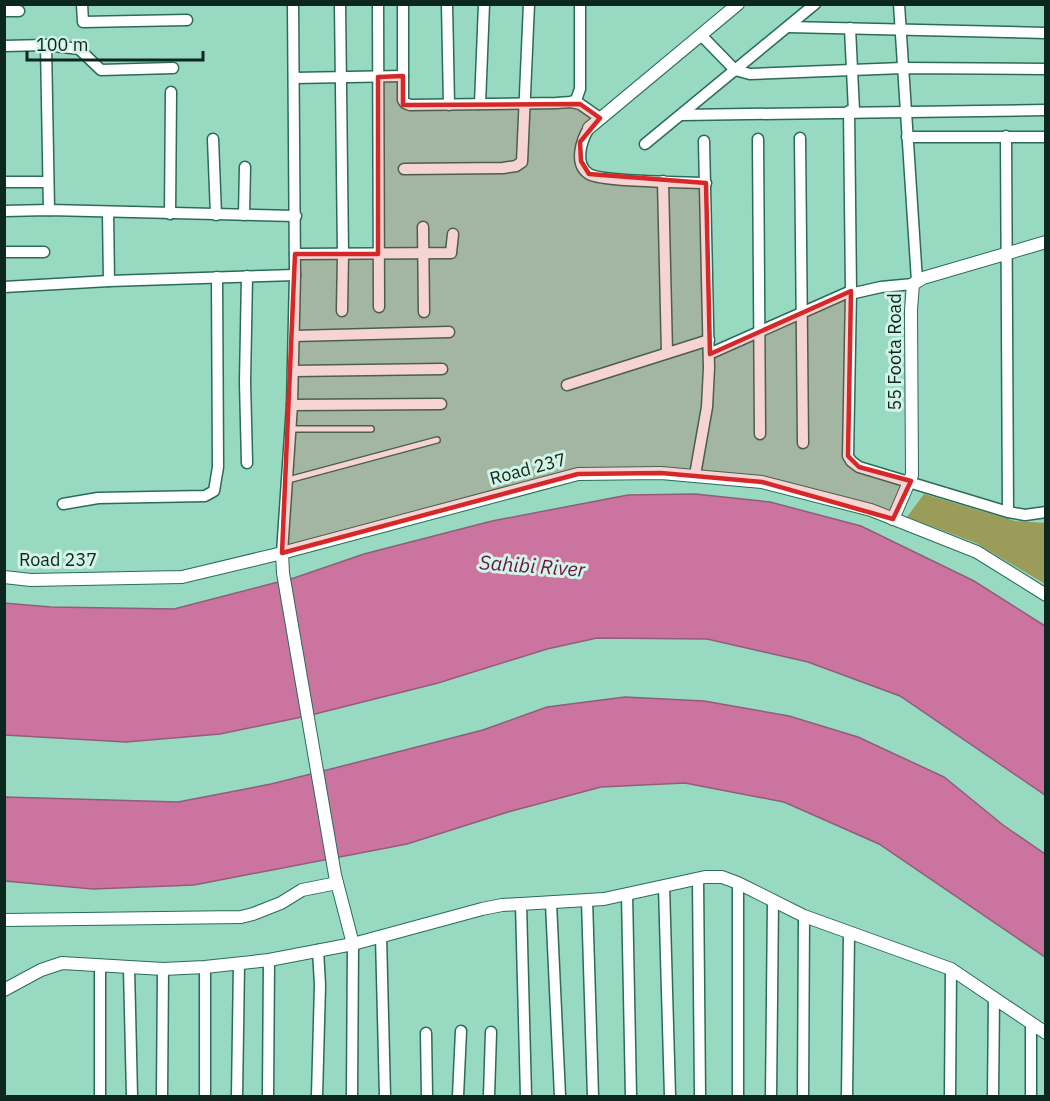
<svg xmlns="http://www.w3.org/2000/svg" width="1050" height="1101" font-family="'IBM Plex Sans',sans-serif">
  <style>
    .green { fill: #9b9c5a }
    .water { fill: #cc74a0; stroke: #925d79; stroke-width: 1.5 }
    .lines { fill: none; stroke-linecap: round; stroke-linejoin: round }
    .service-casing { stroke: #2a6c57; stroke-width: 8 }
    .minor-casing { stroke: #2a6c57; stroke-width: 13 }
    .tertiary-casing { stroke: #2a6c57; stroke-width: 14 }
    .service { stroke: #fff; stroke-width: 5 }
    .minor { stroke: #fff; stroke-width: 10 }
    .tertiary { stroke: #fff; stroke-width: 12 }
    .marked { fill: #d62828; fill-opacity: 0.2; stroke: #d62828; stroke-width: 4.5; stroke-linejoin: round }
    .labels { text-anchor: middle; stroke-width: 6; stroke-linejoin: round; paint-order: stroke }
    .street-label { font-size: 18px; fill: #0c271f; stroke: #d2f3e6 }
    .water-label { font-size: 20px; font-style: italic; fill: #661644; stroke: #d2f3e6 }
  </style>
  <rect width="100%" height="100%" fill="#97dac1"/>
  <!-- green -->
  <polygon class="green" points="924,494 1015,521 1045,523 1045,584 976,543 907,517"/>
  <!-- water -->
  <g class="water">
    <polygon points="695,494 770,502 861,526 974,581 1045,626 1045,795 900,696 808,662 707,639 597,638 547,649 438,683 311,715 220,734 126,742 5,735 4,603 51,607 174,609 294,578 364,554 492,521 628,495"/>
    <polygon points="625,697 704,701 789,716 858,737 944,777 1003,825 1045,854 1045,957 879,844 784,802 685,783 601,787 508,812 407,844 194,885 93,889 5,881 5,797 178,802 271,784 331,769 483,730 547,707"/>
  </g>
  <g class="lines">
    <defs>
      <g id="service">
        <polyline points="290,429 371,429"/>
        <polyline points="288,480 437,440"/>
      </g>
      <g id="minor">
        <polyline points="82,4 83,22 187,20"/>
        <polyline points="340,4 343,254 342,311"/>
        <polyline points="378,4 379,307"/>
        <polyline points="403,4 403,100 405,103 410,105 556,103 571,102 576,100 580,89 580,4"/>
        <polyline points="447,4 449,105"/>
        <polyline points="899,4 917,281"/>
        <polyline points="4,11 19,11"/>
        <polyline points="788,27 1046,33"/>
        <polyline points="850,28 854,111"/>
        <polyline points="701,35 735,70 750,74 903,68 1046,69"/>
        <polyline points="46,45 49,210"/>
        <polyline points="4,46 46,45 79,49 101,70 173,68"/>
        <polyline points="294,78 403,76"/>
        <polyline points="571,102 580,104 600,118"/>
        <polyline points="480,104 484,4"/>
        <polyline points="849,111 851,291 848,456 851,461 859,467 1008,512 1006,136"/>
        <polyline points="681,115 1046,110"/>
        <path d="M 589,128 C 582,139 573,164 589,174 C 602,182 685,182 706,183"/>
        <polyline points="907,137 1046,137"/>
        <polyline points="800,138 803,443"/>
        <polyline points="213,139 216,215"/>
        <polyline points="758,139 760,434"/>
        <polyline points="645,144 815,4"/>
        <polyline points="404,169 503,168 516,166 522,162 529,4"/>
        <polyline points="663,181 667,353"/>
        <polyline points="4,182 48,182"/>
        <polyline points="4,211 49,210 296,216"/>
        <polyline points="108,212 109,281"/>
        <polyline points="170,214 171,92"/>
        <polyline points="244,215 245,167"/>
        <polyline points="423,227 424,312"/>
        <polyline points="4,252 44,252"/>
        <polyline points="295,254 451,253 453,234"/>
        <polyline points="4,287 109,281 295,275"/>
        <polyline points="850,294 881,287 913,284"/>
        <polyline points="294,336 449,332"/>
        <polyline points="709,354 851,291"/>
        <polyline points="293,371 442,369"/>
        <polyline points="567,385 709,340"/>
        <polyline points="292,405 441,404"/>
        <polyline points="247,463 245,382 247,276"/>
        <polyline points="695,475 707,407 709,368 704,141"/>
        <polyline points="63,504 98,498 205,496 214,491 218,467 217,277"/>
        <polyline points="1008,512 1025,515 1046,512"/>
        <polyline points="282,553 292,405 295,275 293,4"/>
        <polyline points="698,879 700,1096"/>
        <polyline points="738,883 738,1096"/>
        <polyline points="664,886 670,1096"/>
        <polyline points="627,894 631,1096"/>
        <polyline points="587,900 593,1096"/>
        <polyline points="551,903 560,1096"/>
        <polyline points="521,904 526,1096"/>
        <polyline points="381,936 385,1096"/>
        <polyline points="100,965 100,1096"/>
        <polyline points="129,968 132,1096"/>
        <polyline points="1031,1023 1031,1096"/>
        <polyline points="426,1033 427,1096"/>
        <polyline points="162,1096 163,969"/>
        <polyline points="205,1096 205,967"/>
        <polyline points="237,1096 239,964"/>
        <polyline points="268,1096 269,960"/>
        <polyline points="317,1096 320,985 318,950"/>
        <polyline points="352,1096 353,944"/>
        <polyline points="458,1096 461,1031"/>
        <polyline points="489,1096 491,1032"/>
        <polyline points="771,1096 773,901"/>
        <polyline points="803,1096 804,916"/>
        <polyline points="847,1096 849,933"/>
        <polyline points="950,1096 951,969"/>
        <polyline points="993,1096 994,998"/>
      </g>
      <g id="tertiary">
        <polyline points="589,128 738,4"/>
        <polyline points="893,519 912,475 911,310 913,284 923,278 1046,242"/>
        <polyline points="282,553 283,573 335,875 353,944"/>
        <polyline points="4,577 31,580 182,577 274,555 578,474 661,473 762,482 871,510 977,552 1046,595"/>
        <polyline points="4,920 241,917 253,914 281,903 302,890 337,883"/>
        <polyline points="4,990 41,970 62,963 163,969 205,967 269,960 353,944 482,909 502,905 604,899 705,877 722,877 738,883 804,916 951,969 1046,1033"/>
      </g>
    </defs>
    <!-- service casing -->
    <use href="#service" class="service-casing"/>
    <!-- minor casing -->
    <use href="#minor" class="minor-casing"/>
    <!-- tertiary casing -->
    <use href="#tertiary" class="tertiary-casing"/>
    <!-- service -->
    <use href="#service" class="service"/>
    <!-- minor -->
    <use href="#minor" class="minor"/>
    <!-- tertiary -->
    <use href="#tertiary" class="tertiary"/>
  </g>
  <!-- marked area -->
  <path class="marked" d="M 403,76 L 403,105 L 580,104 L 600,118 L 580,142 L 581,161 L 589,174 L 706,183 L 710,354 L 851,291 L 848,456 L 859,467 L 911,481 L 893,519 L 762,482 L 661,473 L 578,474 L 282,553 L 295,254 L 378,254 L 378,77 Z"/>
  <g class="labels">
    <!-- street labels -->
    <g class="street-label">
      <text transform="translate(895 352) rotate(-90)" y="6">55 Foota Road</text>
      <text transform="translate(528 469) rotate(-15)" y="6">Road 237</text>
      <text x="58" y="566">Road 237</text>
    </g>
    <!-- water labels -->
    <g class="water-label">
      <text transform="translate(532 566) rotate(4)" y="7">Sahibi River</text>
    </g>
  </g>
  <!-- border -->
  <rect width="1050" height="1101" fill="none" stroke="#0c271f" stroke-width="12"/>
  <!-- scale -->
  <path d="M27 51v9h176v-9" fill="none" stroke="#0c271f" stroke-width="3"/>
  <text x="36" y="51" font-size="18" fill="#0c271f" stroke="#d2f3e6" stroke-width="4.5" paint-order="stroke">100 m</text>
</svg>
